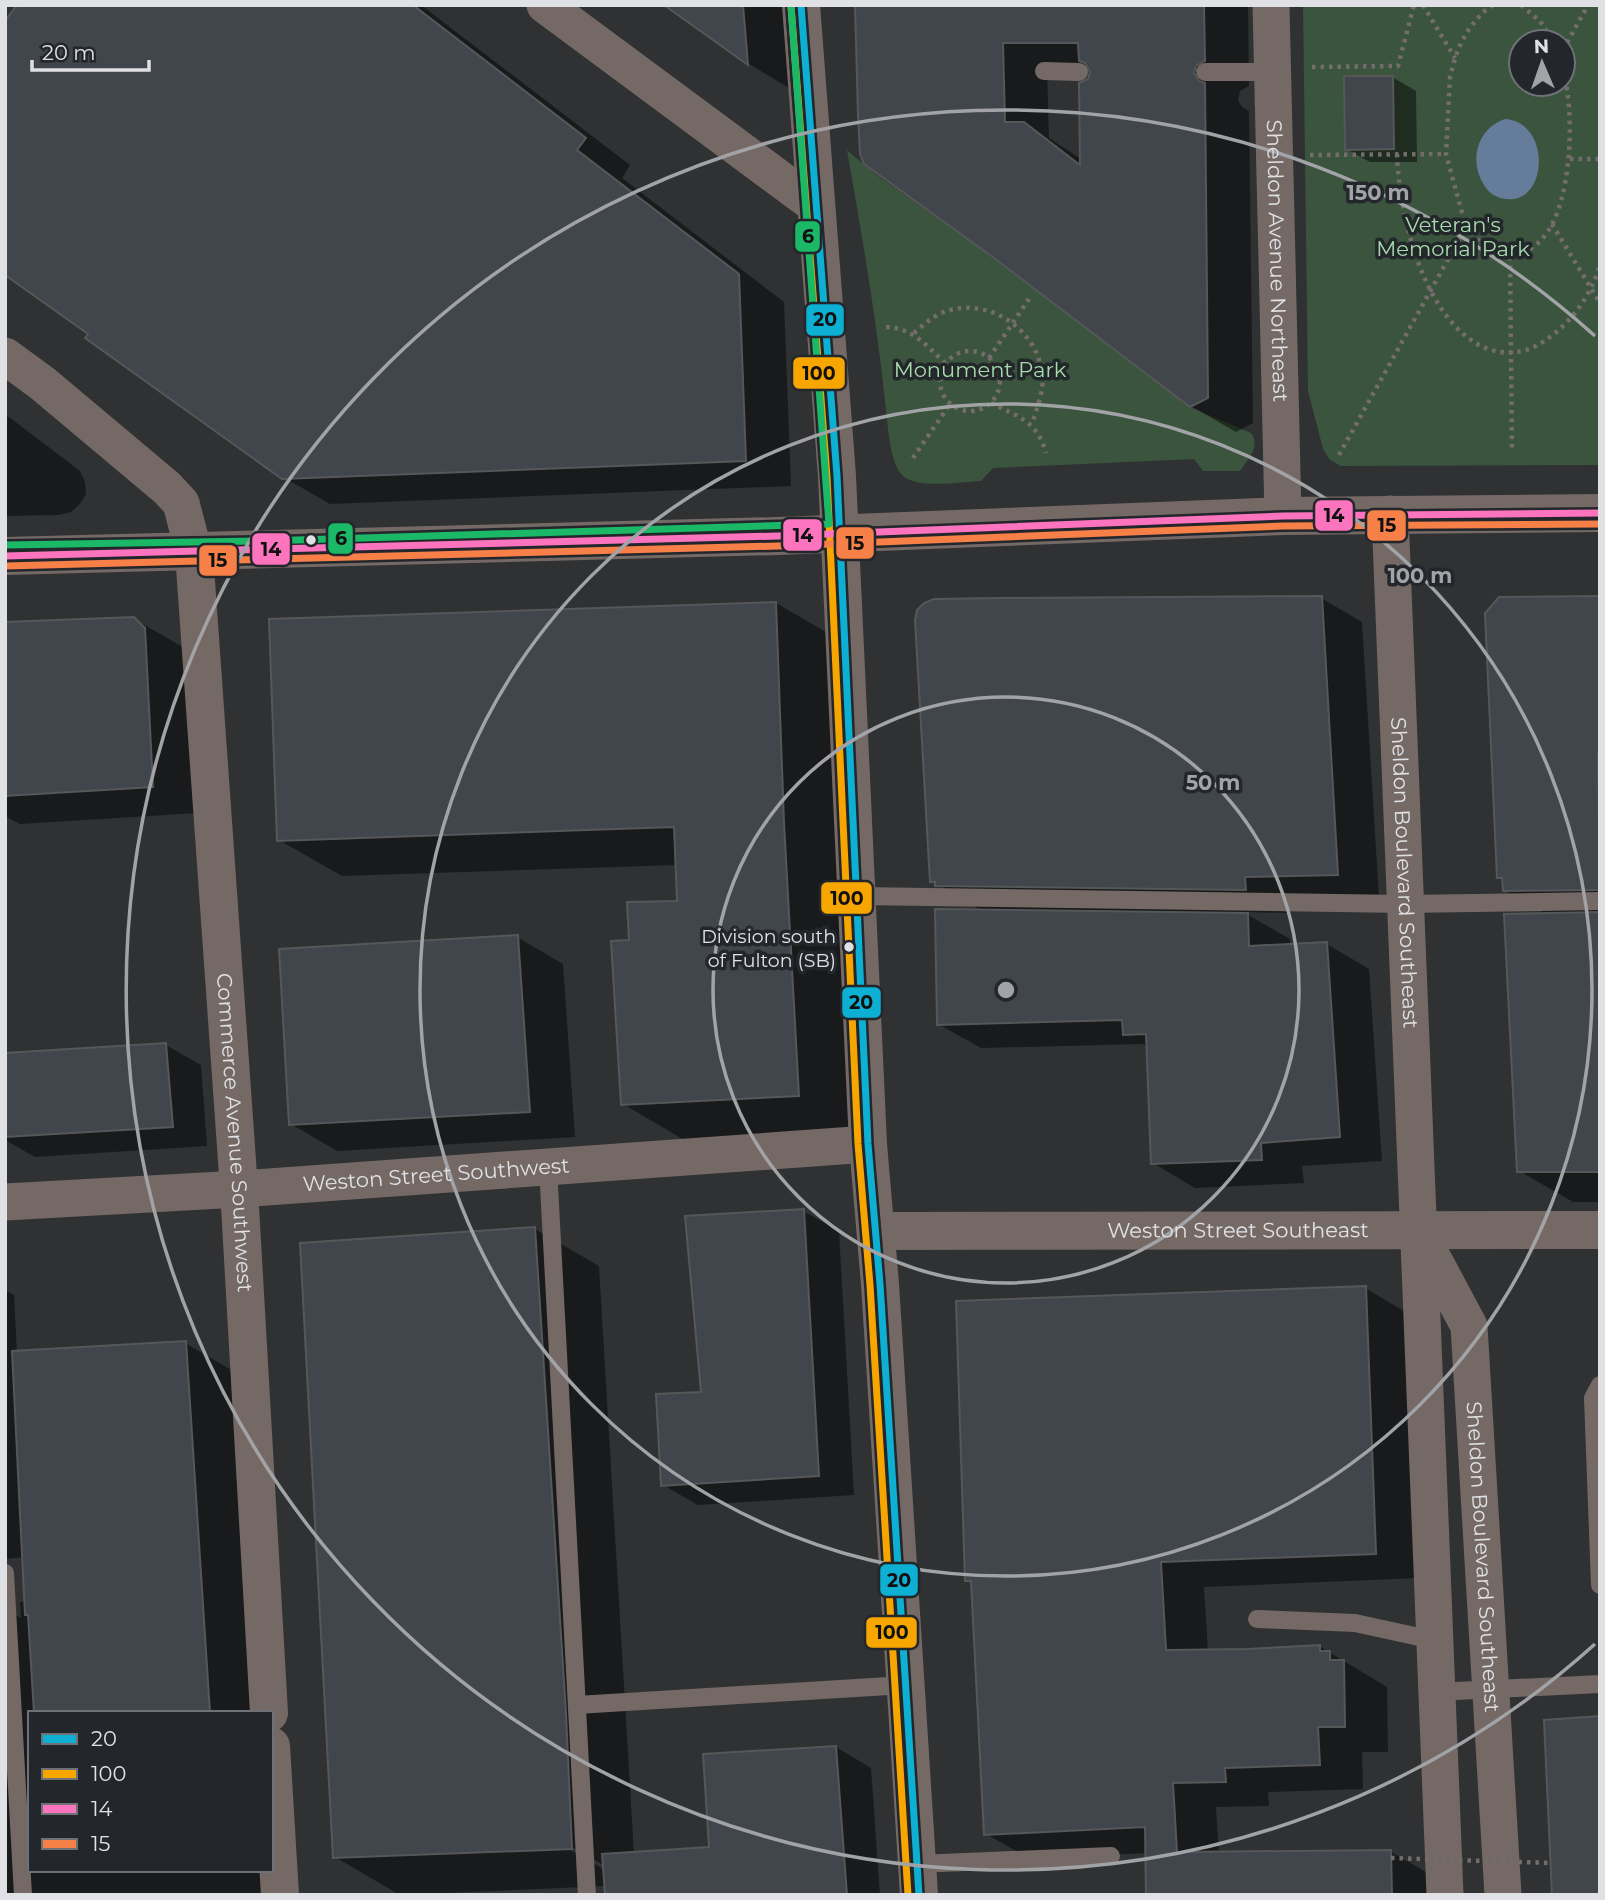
<svg xmlns="http://www.w3.org/2000/svg" width="1605" height="1900" font-family="Montserrat,sans-serif">
  <style>
    .green { fill: #3a543d; fill-rule: evenodd }
    .water { fill: #657c9b }
    .shadow { fill: #0007; fill-rule: evenodd }
    .building { fill: #41464d; stroke: #555759; stroke-width: 2; fill-rule: evenodd }
    .lines { fill: none; stroke-linecap: round; stroke-linejoin: round }
    .path { stroke: #746d6c; stroke-width: 4.5; stroke-dasharray: 3.5 5; stroke-linecap: butt }
    .service { stroke: #746965; stroke-width: 18 }
    .minor { stroke: #746965; stroke-width: 37 }
    .tertiary { stroke: #746965; stroke-width: 38 }
    .primary { stroke: #756966; stroke-width: 38 }
    .path-bridge { stroke: #746d6c; stroke-width: 4.5; stroke-dasharray: 3.5 5; stroke-linecap: butt }
    .bus-1-casing { stroke: #23262b; stroke-width: 12 }
    .bus-2-casing { stroke: #23262b; stroke-width: 12 }
    .bus-3-casing { stroke: #23262b; stroke-width: 12 }
    .bus-4-casing { stroke: #23262b; stroke-width: 12 }
    .bus-5-casing { stroke: #23262b; stroke-width: 12 }
    .bus-1 { stroke: #0dafd3; stroke-width: 7 }
    .bus-2 { stroke: #f7a600; stroke-width: 7 }
    .bus-3 { stroke: #fc73be; stroke-width: 7 }
    .bus-4 { stroke: #f78048; stroke-width: 7 }
    .bus-5 { stroke: #1ab867; stroke-width: 7 }
    .ring { fill: none; stroke: #a1a3a6; stroke-width: 3.5 }
    .bus-dot { fill: #dfe1e4; stroke: #23262b; stroke-width: 2.5 }
    .labels { text-anchor: middle; stroke-width: 7; stroke-linejoin: round; paint-order: stroke }
    .bus-label { font-size: 19px; fill: #dfe1e4; stroke: #23262b; text-anchor: end }
    .park-label { font-size: 21px; fill: #a5dca9; stroke: #23262b }
    .street-label { font-size: 21px; fill: #dfe1e4; stroke: #23262b }
    .centre { fill: #a1a3a6; stroke: #23262b; stroke-width: 3.5 }
    .ring-label { font-size: 21px; text-anchor: middle; font-weight: bold; fill: #a1a3a6; stroke: #23262b; stroke-width: 7; stroke-linejoin: round; paint-order: stroke }
    .line-badge { stroke: #23262b; stroke-width: 2.5 }
    .pale-badge-label { font-size: 19px; text-anchor: middle; font-weight: bold; fill: #111 }
  </style>
  <rect width="100%" height="100%" fill="#2f3133"/>
  <!-- green -->
  <g class="green">
    <path d="M 1303,5 L 1600,5 L 1600,465 L 1341,466 L 1330,460 L 1323,449 L 1308,391 ZM 1521,42 L 1563,42 L 1563,84 L 1521,84 Z"/>
    <path d="M 847,150 L 875,174 L 994,258 L 1190,407 L 1251,433 C 1261,447 1248,459 1240,471 L 1203,471 L 1194,459 L 993,468 L 981,481 C 962,482 918,489 903,476 C 890,465 888,426 886,410 C 877,322 862,236 847,150 Z"/>
  </g>
  <!-- water -->
  <path class="water" d="M 1505,119 C 1552,122 1548,205 1506,199 C 1496,198 1489,193 1484,185 C 1468,160 1478,128 1505,119 Z"/>
  <!-- shadow -->
  <g class="shadow">
    <polygon points="19,5 421,5 630,165 622,178 784,302 791,486 330,504 283,477 90,334"/>
    <polygon points="667,5 783,5 789,88 749,64"/>
    <path d="M 857,5 L 1248,5 L 1249,86 L 1240,91 L 1238,100 L 1242,107 L 1249,111 L 1253,423 L 1236,432 L 1191,406 ZM 1047,68 L 1090,68 L 1081,159 L 1049,138 Z"/>
    <polygon points="1392,77 1416,91 1417,162 1370,162 1346,149"/>
    <polygon points="5,414 80,471 85,482 86,494 80,504 71,512 58,515 5,516"/>
    <polygon points="1321,598 1362,622 1379,898 1286,900 1287,913 1243,912 1290,939 1290,946 1327,944 1369,969 1382,1161 1302,1166 1304,1183 1195,1188 1153,1163 1148,1047 1143,1044 981,1048 938,1024 982,911 932,881"/>
    <polygon points="1600,598 1600,1202 1573,1202 1519,1171 1546,914 1504,890 1504,880 1499,877"/>
    <polygon points="776,603 840,640 862,1132 686,1141 623,1104 631,942 679,903 677,865 342,876 279,840"/>
    <polygon points="134,619 181,646 191,656 198,813 20,824 5,816 5,624"/>
    <polygon points="517,937 563,964 575,1137 337,1151 291,1124"/>
    <polygon points="166,1045 201,1065 207,1146 35,1157 5,1140 5,1054"/>
    <polygon points="803,1211 839,1231 854,1495 698,1505 663,1485 702,1393"/>
    <path d="M 535,1229 L 599,1266 L 634,1854 L 711,1848 L 836,1747 L 871,1768 L 880,1895 L 607,1895 L 606,1886 L 400,1895 L 335,1857 ZM 565,1843 L 605,1866 L 605,1870 L 563,1846 Z"/>
    <polygon points="1365,1288 1409,1314 1419,1578 1204,1587 1208,1651 1319,1646 1387,1687 1388,1752 1362,1752 1363,1789 1268,1792 1269,1806 1216,1807 1219,1854 1391,1852 1435,1877 1435,1895 1148,1895 1147,1853 1030,1859 986,1834 973,1584 966,1580"/>
    <polygon points="5,1290 14,1295 17,1353 185,1343 235,1372 257,1713 30,1713 30,1870 267,1870 268,1895 5,1895 5,1610 21,1618 20,1602 26,1601 25,1557 5,1559"/>
  </g>
  <!-- building -->
  <g class="building">
    <polygon points="17,5 413,5 586,138 577,150 739,274 746,461 282,479 85,338 88,334 5,275 5,21"/>
    <polygon points="664,5 743,5 748,65"/>
    <path d="M 855,5 L 1204,5 L 1205,61 L 1196,66 L 1194,73 L 1199,81 L 1205,83 L 1208,398 L 1190,407 L 994,258 L 864,164 L 860,154 L 858,116 ZM 1003,43 L 1078,43 L 1079,61 L 1085,63 L 1090,72 L 1088,79 L 1079,83 L 1080,165 L 1024,122 L 1005,122 Z"/>
    <polygon points="1344,76 1393,76 1394,149 1345,150"/>
    <polygon points="1322,596 1338,875 1245,877 1246,890 935,886 935,882 930,882 915,620 917,610 924,603 934,599 999,598"/>
    <polygon points="1600,596 1600,753 1598,753 1600,890 1503,891 1502,878 1497,878 1485,613 1499,597"/>
    <polygon points="776,602 784,823 799,1096 621,1105 611,941 629,940 627,902 677,901 674,827 277,841 269,619"/>
    <polygon points="134,617 145,628 153,787 5,796 5,622"/>
    <polygon points="935,909 1248,913 1249,946 1327,942 1340,1137 1261,1143 1262,1160 1151,1164 1146,1034 1123,1035 1122,1020 937,1025"/>
    <polygon points="1600,912 1600,1172 1517,1172 1504,914"/>
    <polygon points="518,935 530,1112 289,1125 279,949"/>
    <polygon points="166,1043 173,1127 5,1137 5,1053"/>
    <polygon points="804,1209 819,1476 661,1486 656,1394 701,1392 685,1216"/>
    <polygon points="535,1227 566,1713 572,1849 333,1858 300,1243"/>
    <polygon points="1366,1286 1376,1554 1161,1562 1166,1650 1247,1649 1320,1645 1320,1651 1330,1651 1330,1660 1344,1660 1345,1727 1318,1727 1320,1765 1225,1768 1226,1782 1173,1783 1177,1852 1391,1850 1392,1895 1146,1895 1145,1827 984,1835 971,1581 965,1581 956,1301"/>
    <polygon points="186,1341 210,1713 34,1713 28,1615 25,1615 12,1351"/>
    <polygon points="1600,1716 1600,1895 1552,1895 1544,1720"/>
    <polygon points="836,1746 847,1895 605,1895 602,1854 709,1847 703,1754"/>
  </g>
  <g class="lines">
    <!-- path -->
    <g class="path">
      <polyline points="1423,5 1455,58"/>
      <path d="M 1493,5 L 1482,13 L 1469,29 L 1461,43 L 1455,58 L 1450,77 L 1446,154 L 1466,227 L 1481,243 L 1510,257 C 1524,253 1537,247 1546,234 C 1572,200 1575,112 1563,71"/>
      <polyline points="1521,5 1540,21 1553,42"/>
      <polyline points="1563,50 1588,5"/>
      <polyline points="1312,67 1398,66 1414,5"/>
      <path d="M 1397,154 C 1399,215 1423,318 1483,347 C 1504,356 1526,354 1544,341 C 1571,324 1591,295 1600,265"/>
      <polyline points="1310,155 1446,154"/>
      <polyline points="1570,159 1600,159"/>
      <polyline points="1552,224 1600,303"/>
      <polyline points="1510,257 1512,451"/>
      <path d="M 886,327 C 913,328 927,346 946,364"/>
      <path d="M 914,333 C 922,326 930,319 939,314 C 983,294 1034,325 1042,371 C 1045,389 1037,407 1032,424"/>
      <circle cx="970" cy="381" r="30"/>
      <polyline points="989,358 1029,299"/>
      <path d="M 991,403 C 1019,417 1037,421 1046,453"/>
      <polyline points="1339,455 1466,227"/>
      <polyline points="913,458 950,404"/>
    </g>
    <!-- service -->
    <g class="service">
      <polyline points="1044,71 1079,72"/>
      <polyline points="1205,72 1272,72"/>
      <polyline points="857,896 1404,904 1600,901"/>
      <polyline points="548,1167 587,1895"/>
      <polyline points="1600,1385 1593,1398 1600,1585"/>
      <polyline points="5,1573 23,1895"/>
      <polyline points="1257,1619 1355,1623 1433,1640"/>
      <polyline points="1436,1692 1600,1684"/>
      <polyline points="577,1705 905,1685"/>
      <polyline points="917,1864 1111,1856"/>
    </g>
    <!-- minor -->
    <g class="minor">
      <polyline points="545,5 815,205"/>
      <path id="s1" d="M 1271,5 L 1283,516"/>
      <polyline points="5,356 42,383 167,488 181,503 194,553"/>
      <path id="s2" d="M 1390,514 L 1445,1895"/>
      <path id="s3" d="M 5,1202 L 239,1189 L 868,1144"/>
      <path id="s4" d="M 1422,1238 L 1469,1326 L 1503,1895"/>
    </g>
    <!-- tertiary -->
    <g class="tertiary">
      <path id="s5" d="M 194,553 L 239,1189 L 269,1713"/>
      <path id="s6" d="M 876,1231 L 1600,1230"/>
      <polyline points="271,1746 280,1895"/>
    </g>
    <!-- primary -->
    <g class="primary">
      <polyline points="801,5 837,476 868,1144 880,1284 919,1895"/>
      <polyline points="5,556 778,536 1283,516 1600,513"/>
    </g>
    <!-- path-bridge -->
    <polyline class="path-bridge" points="1391,1858 1551,1863"/>
    <defs>
      <polyline id="bus-1" points="801,5 837,476 868,1144 880,1284 919,1895"/>
      <polyline id="bus-2" points="791,6 827,477 858,1144 870,1285 908,1895"/>
      <polyline id="bus-3" points="5,556 778,536 1283,516 1600,513"/>
      <polyline id="bus-4" points="5,566 778,546 1283,526 1600,524"/>
      <polyline id="bus-5" points="5,545 264,541 829,524 791,6"/>
    </defs>
    <!-- bus-1 casing -->
    <use href="#bus-1" class="bus-1-casing"/>
    <!-- bus-2 casing -->
    <use href="#bus-2" class="bus-2-casing"/>
    <!-- bus-3 casing -->
    <use href="#bus-3" class="bus-3-casing"/>
    <!-- bus-4 casing -->
    <use href="#bus-4" class="bus-4-casing"/>
    <!-- bus-5 casing -->
    <use href="#bus-5" class="bus-5-casing"/>
    <!-- bus-1 -->
    <use href="#bus-1" class="bus-1"/>
    <!-- bus-2 -->
    <use href="#bus-2" class="bus-2"/>
    <!-- bus-3 -->
    <use href="#bus-3" class="bus-3"/>
    <!-- bus-4 -->
    <use href="#bus-4" class="bus-4"/>
    <!-- bus-5 -->
    <use href="#bus-5" class="bus-5"/>
  </g>
  <!-- distance rings -->
  <g class="ring">
    <circle cx="1006" cy="990" r="293"/>
    <circle cx="1006" cy="990" r="586"/>
    <path d="M1595 1644A880 880 0 1 1 1595 336"/>
  </g>
  <!-- markers -->
  <g class="bus-dot">
    <circle cx="311" cy="540" r="6"/>
    <circle cx="849" cy="947" r="6"/>
  </g>
  <g class="labels">
    <!-- bus labels -->
    <g class="bus-label">
      <text x="836" y="943">Division south<tspan x="836" dy="24">of Fulton (SB)</tspan></text>
    </g>
    <!-- park labels -->
    <g class="park-label">
      <text x="1453" y="232">Veteran's<tspan x="1453" dy="24">Memorial Park</tspan></text>
      <text x="980" y="377">Monument Park</text>
    </g>
    <!-- street labels -->
    <g class="street-label">
      <text dy="7" stroke="none"><textPath href="#s1" startOffset="256">Sheldon Avenue Northeast</textPath></text>
      <text dy="7" stroke="none"><textPath href="#s2" startOffset="359">Sheldon Boulevard Southeast</textPath></text>
      <text dy="7" stroke="none"><textPath href="#s5" startOffset="581">Commerce Avenue Southwest</textPath></text>
      <text dy="7" stroke="none"><textPath href="#s3" startOffset="432">Weston Street Southwest</textPath></text>
      <text dy="7" stroke="none"><textPath href="#s6" startOffset="362">Weston Street Southeast</textPath></text>
      <text dy="7" stroke="none"><textPath href="#s4" startOffset="331">Sheldon Boulevard Southeast</textPath></text>
    </g>
  </g>
  <circle cx="1006" cy="990" r="10" class="centre"/>
  <g class="ring-label">
    <text x="1378" y="200">150 m</text>
    <text x="1420" y="583">100 m</text>
    <text x="1213" y="790">50 m</text>
  </g>
  <g class="line-badge">
    <rect x="794" y="220" width="27" height="33" rx="7" fill="#1ab867"/>
    <rect x="805" y="303" width="40" height="34" rx="7" fill="#0dafd3"/>
    <rect x="792" y="356" width="54" height="34" rx="7" fill="#f7a600"/>
    <rect x="1314" y="499" width="40" height="33" rx="7" fill="#fc73be"/>
    <rect x="1366" y="509" width="41" height="33" rx="7" fill="#f78048"/>
    <rect x="782" y="518" width="41" height="34" rx="7" fill="#fc73be"/>
    <rect x="327" y="522" width="27" height="33" rx="7" fill="#1ab867"/>
    <rect x="835" y="526" width="40" height="34" rx="7" fill="#f78048"/>
    <rect x="251" y="532" width="40" height="34" rx="7" fill="#fc73be"/>
    <rect x="198" y="544" width="40" height="33" rx="7" fill="#f78048"/>
    <rect x="820" y="881" width="53" height="34" rx="7" fill="#f7a600"/>
    <rect x="841" y="986" width="41" height="33" rx="7" fill="#0dafd3"/>
    <rect x="879" y="1563" width="40" height="34" rx="7" fill="#0dafd3"/>
    <rect x="865" y="1616" width="53" height="33" rx="7" fill="#f7a600"/>
  </g>
  <g class="pale-badge-label">
    <text x="808" y="243">6</text>
    <text x="825" y="326">20</text>
    <text x="819" y="380">100</text>
    <text x="1334" y="522">14</text>
    <text x="1387" y="532">15</text>
    <text x="803" y="542">14</text>
    <text x="341" y="545">6</text>
    <text x="855" y="550">15</text>
    <text x="271" y="556">14</text>
    <text x="218" y="567">15</text>
    <text x="847" y="905">100</text>
    <text x="861" y="1009">20</text>
    <text x="899" y="1587">20</text>
    <text x="892" y="1639">100</text>
  </g>
  <!-- border -->
  <rect width="1605" height="1900" fill="none" stroke="#dfe1e4" stroke-width="14"/>
  <!-- legend -->
  <rect x="28" y="1711" width="245" height="161" fill="#23262b" stroke="#6e7175" stroke-width="2"/>
  <rect x="42" y="1734" width="35" height="10" fill="#0dafd3" stroke="#6e7175" stroke-width="2"/>
  <text x="91" y="1746" font-size="21" fill="#dfe1e4">20</text>
  <rect x="42" y="1769" width="35" height="10" fill="#f7a600" stroke="#6e7175" stroke-width="2"/>
  <text x="91" y="1781" font-size="21" fill="#dfe1e4">100</text>
  <rect x="42" y="1804" width="35" height="10" fill="#fc73be" stroke="#6e7175" stroke-width="2"/>
  <text x="91" y="1816" font-size="21" fill="#dfe1e4">14</text>
  <rect x="42" y="1839" width="35" height="10" fill="#f78048" stroke="#6e7175" stroke-width="2"/>
  <text x="91" y="1851" font-size="21" fill="#dfe1e4">15</text>
  <!-- north arrow -->
  <g transform="translate(1542 63) rotate(358)"><circle r="33" fill="#23262b" stroke="#6e7175" stroke-width="2"/>
  <path d="M0-5L12 26L0 18L-12 26Z" fill="#a1a3a6"/>
  <text y="-10" font-size="19" font-weight="bold" text-anchor="middle" fill="#dfe1e4">N</text>
  </g>
  <!-- scale -->
  <path d="M32 60v10h117v-10" fill="none" stroke="#dfe1e4" stroke-width="3.5"/>
  <text x="42" y="60" font-size="21" fill="#dfe1e4" stroke="#23262b" stroke-width="5" paint-order="stroke">20 m</text>
</svg>
